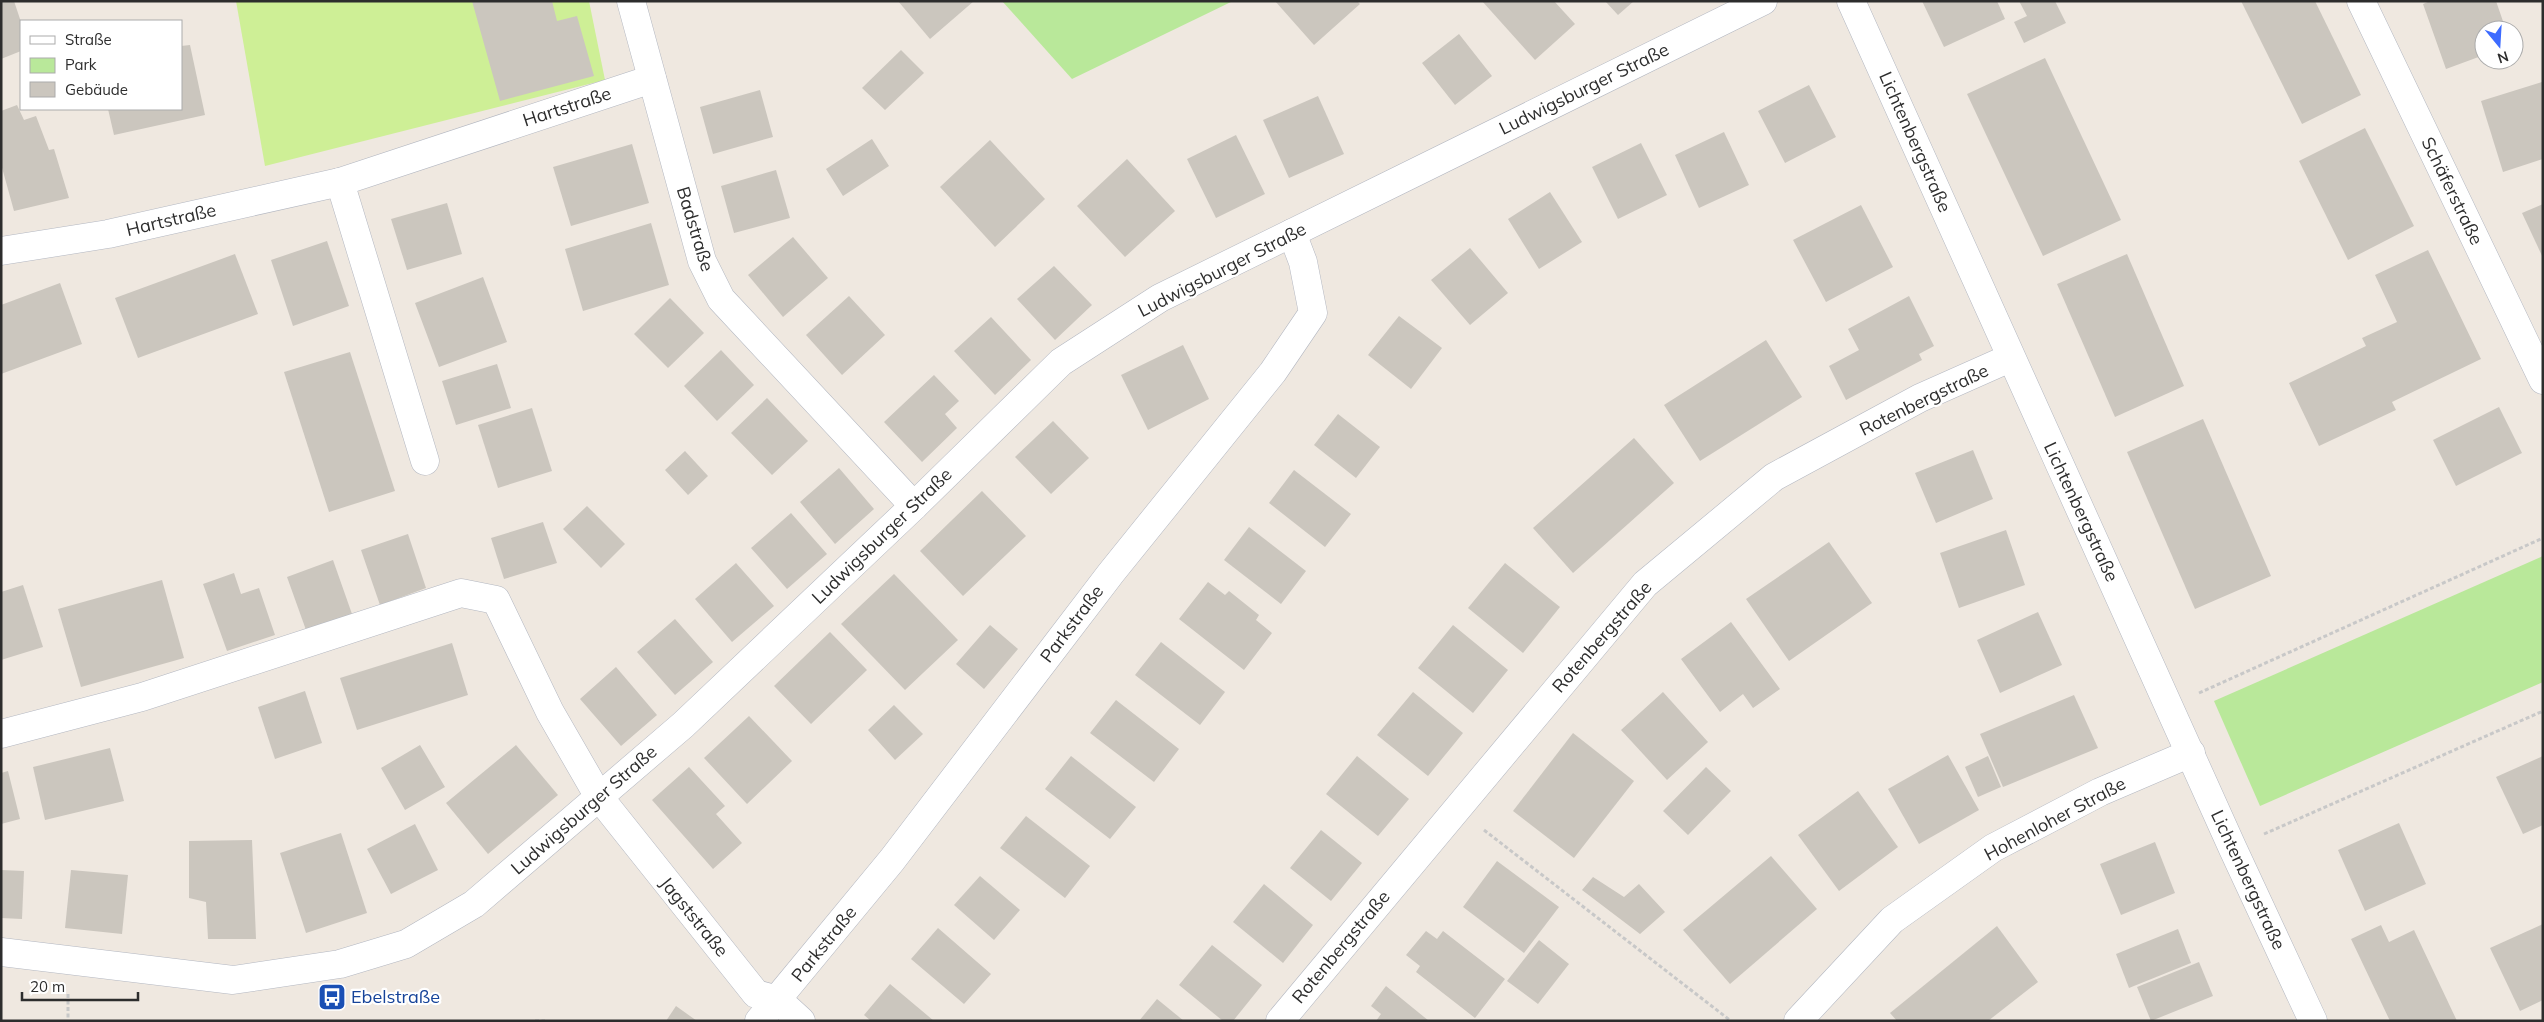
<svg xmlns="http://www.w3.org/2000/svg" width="2544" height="1022" font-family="Mulish,sans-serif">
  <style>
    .green { fill: #b9e89a }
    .pitch { fill: #ceef96 }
    .building { fill: #cbc6be }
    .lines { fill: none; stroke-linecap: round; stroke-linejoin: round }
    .minor-casing { stroke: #b3b7c1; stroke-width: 29 }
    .path { stroke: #c8c8c8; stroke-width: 3; stroke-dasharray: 4 2.5; stroke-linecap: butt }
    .minor { stroke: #fff; stroke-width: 28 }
    .labels { text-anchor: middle; stroke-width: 4.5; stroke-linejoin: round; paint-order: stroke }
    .street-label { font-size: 18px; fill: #2d2d2d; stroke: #fff }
    .transit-label { font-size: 18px; fill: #164399; stroke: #fff; text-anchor: start }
  </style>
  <rect width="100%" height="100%" fill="#efe8e0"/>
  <!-- green -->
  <g class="green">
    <polygon points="1002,1 1233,1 1072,79"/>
    <polygon points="2543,556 2543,682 2260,806 2214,701"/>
  </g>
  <!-- pitch -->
  <polygon class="pitch" points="236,1 589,1 605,80 265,166"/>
  <!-- building -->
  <g class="building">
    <polygon points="1,1 14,1 21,22 21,51 1,59"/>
    <polygon points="472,1 552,1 557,21 577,16 594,76 500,101"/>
    <polygon points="898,1 974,1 930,39"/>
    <polygon points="1275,1 1357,1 1360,4 1314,45"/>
    <polygon points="1482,1 1554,1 1575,24 1535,60"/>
    <polygon points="1605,1 1634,1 1618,15"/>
    <polygon points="1922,1 1997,1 2005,19 1944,47"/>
    <polygon points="2019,1 2055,1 2066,23 2024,43 2014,22 2027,16"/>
    <polygon points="2241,1 2315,1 2361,95 2302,124"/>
    <polygon points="2430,1 2496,1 2506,30 2484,30 2484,55 2446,69 2423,4"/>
    <polygon points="1459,34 1492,76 1455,105 1422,63"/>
    <polygon points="190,45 205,115 114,135 108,109 181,109 181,46"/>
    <polygon points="901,50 924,73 885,110 862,88"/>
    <polygon points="2045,58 2121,220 2043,256 1967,94"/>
    <polygon points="2542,82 2543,159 2503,172 2481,101"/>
    <polygon points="1809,85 1836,137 1785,163 1758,111"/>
    <polygon points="760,90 773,137 713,154 700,107"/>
    <polygon points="1318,96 1344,154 1289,178 1263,120"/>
    <polygon points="17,105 24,120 36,116 49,150 54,149 69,198 14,211 1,164 1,111"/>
    <polygon points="2365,128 2414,226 2348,260 2299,161"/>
    <polygon points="1724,132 1749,185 1699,208 1675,155"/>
    <polygon points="1236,135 1265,194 1216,218 1187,159"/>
    <polygon points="872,139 889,166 843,196 826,169"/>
    <polygon points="990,140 1045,199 995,247 940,187"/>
    <polygon points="1641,143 1667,195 1618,219 1592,167"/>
    <polygon points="632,144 649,203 571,226 553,167"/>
    <polygon points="1127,159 1175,211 1125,257 1077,206"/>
    <polygon points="776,170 790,218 734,233 721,186"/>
    <polygon points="1550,192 1582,242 1539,269 1508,219"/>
    <polygon points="447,203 462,254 407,270 391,219"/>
    <polygon points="2543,204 2543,258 2522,213"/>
    <polygon points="1861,205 1893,267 1826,302 1793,240"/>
    <polygon points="651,223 669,285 583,311 565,249"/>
    <polygon points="793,237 828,278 783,317 748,275"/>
    <polygon points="327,241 349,306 293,326 271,260"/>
    <polygon points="1470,248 1508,293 1470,325 1431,280"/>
    <polygon points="2428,250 2481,359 2392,402 2396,410 2319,446 2289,383 2366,346 2362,338 2397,322 2375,275"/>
    <polygon points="235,254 258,314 138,358 115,298"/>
    <polygon points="2127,254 2184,386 2115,417 2057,284"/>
    <polygon points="1054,266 1092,305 1055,340 1017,299"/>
    <polygon points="483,277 507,342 439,367 415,303"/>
    <polygon points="60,283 82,344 1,374 1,305"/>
    <polygon points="849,296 885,335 842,375 806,335"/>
    <polygon points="1909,296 1934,346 1919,354 1922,360 1846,400 1829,366 1859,350 1848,329"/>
    <polygon points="670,298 704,333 668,368 634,334"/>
    <polygon points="1399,316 1442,348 1411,389 1368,355"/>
    <polygon points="991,317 1031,360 995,395 954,351"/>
    <polygon points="1766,340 1802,397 1700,461 1664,405"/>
    <polygon points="1183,345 1209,399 1148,430 1121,375"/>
    <polygon points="721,350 754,385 717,421 684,386"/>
    <polygon points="350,352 395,491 329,512 284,372"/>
    <polygon points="497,364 511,408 456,425 442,381"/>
    <polygon points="934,375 959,401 945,414 957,428 922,462 884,422"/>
    <polygon points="767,398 808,441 772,475 731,433"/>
    <polygon points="2499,407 2522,453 2456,486 2433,440"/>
    <polygon points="532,408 552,471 498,488 478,425"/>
    <polygon points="1338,414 1380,447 1356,478 1314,445"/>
    <polygon points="2203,419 2271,576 2195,609 2127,452"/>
    <polygon points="1053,421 1089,458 1051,494 1015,457"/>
    <polygon points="1634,438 1674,483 1573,573 1533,528"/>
    <polygon points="1973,450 1993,499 1936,523 1915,473"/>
    <polygon points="685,451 708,476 688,495 665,470"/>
    <polygon points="839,468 874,509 835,544 800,502"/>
    <polygon points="1294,470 1351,514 1325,547 1269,503"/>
    <polygon points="982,491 1026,536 963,596 920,551"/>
    <polygon points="587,506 625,544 601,568 563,529"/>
    <polygon points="791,513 827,554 787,589 751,548"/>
    <polygon points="543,522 557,563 504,579 491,538"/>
    <polygon points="1249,527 1306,571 1281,604 1224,560"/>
    <polygon points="2006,530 2025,585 1959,608 1940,553"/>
    <polygon points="408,534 426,588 380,605 361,550"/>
    <polygon points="1829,542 1872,603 1789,661 1746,599"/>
    <polygon points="333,560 352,614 306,630 287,577"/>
    <polygon points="736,563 774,606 732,642 695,599"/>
    <polygon points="1505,563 1560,607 1523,653 1468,608"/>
    <polygon points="234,573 241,594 259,588 275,635 227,651 203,584"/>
    <polygon points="894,574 958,640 905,690 841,624"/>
    <polygon points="162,580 184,658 81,687 58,609"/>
    <polygon points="1208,582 1225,595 1229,591 1259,615 1256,620 1272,633 1244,670 1179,619"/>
    <polygon points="23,585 43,647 1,660 1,592"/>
    <polygon points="2038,612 2062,665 2000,693 1977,640"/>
    <polygon points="675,619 713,662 675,695 637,652"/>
    <polygon points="1731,622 1780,689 1753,708 1743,694 1720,712 1681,659"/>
    <polygon points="990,625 1018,649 984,689 956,664"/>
    <polygon points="1453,625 1508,670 1473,713 1418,668"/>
    <polygon points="830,632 867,670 811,724 774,686"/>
    <polygon points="1161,642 1225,692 1200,725 1135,675"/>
    <polygon points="452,643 468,695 357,730 340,678"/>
    <polygon points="616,667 657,715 621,746 580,699"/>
    <polygon points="305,691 322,743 275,759 258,707"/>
    <polygon points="1413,692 1463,733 1428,776 1377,735"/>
    <polygon points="1663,692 1708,742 1667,780 1621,730"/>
    <polygon points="2074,695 2098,748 2003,787 1980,734"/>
    <polygon points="1116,700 1179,749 1154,782 1090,733"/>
    <polygon points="894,705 923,734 895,760 868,730"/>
    <polygon points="749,716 792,761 747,804 704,758"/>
    <polygon points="1573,733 1634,781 1574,858 1513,811"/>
    <polygon points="420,745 445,787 405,810 381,768"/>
    <polygon points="516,745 558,795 488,854 446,803"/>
    <polygon points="110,748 124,801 45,820 33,767"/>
    <polygon points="1948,755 1979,810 1919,844 1888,789"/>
    <polygon points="1071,756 1136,807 1110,839 1045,789"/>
    <polygon points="1357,756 1409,799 1378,836 1326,794"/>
    <polygon points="1988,756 2001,787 1978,797 1965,767"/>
    <polygon points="2543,756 2543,825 2523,834 2496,777"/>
    <polygon points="689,767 725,806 716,814 742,843 713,869 652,800"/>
    <polygon points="1706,767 1731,791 1688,835 1663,811"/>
    <polygon points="8,771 20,819 1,824 1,773"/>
    <polygon points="1858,791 1898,847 1839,891 1798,835"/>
    <polygon points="1026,816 1090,866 1065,898 1000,848"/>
    <polygon points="2399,823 2426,884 2365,911 2338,850"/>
    <polygon points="415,824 438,870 391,894 367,849"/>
    <polygon points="1321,830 1362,863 1331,901 1290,868"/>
    <polygon points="341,833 367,913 306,933 280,853"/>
    <polygon points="252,840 256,939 208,939 206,902 189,898 189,841"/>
    <polygon points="2155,842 2175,893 2121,915 2100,864"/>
    <polygon points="1771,856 1817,909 1730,984 1683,930"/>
    <polygon points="1497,861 1559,907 1524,953 1463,907"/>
    <polygon points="1,870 24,871 22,919 1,918"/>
    <polygon points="71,870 128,875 122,934 65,928"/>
    <polygon points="980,876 1020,910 994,940 954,905"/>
    <polygon points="1593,877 1624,897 1639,884 1665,912 1640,934 1582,890"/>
    <polygon points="1264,884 1313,925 1283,963 1233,922"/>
    <polygon points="2543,924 2543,1000 2520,1011 2490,948"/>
    <polygon points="2381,925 2389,942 2414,930 2457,1021 2390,1021 2351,939"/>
    <polygon points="1997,926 2038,982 1988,1021 1897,1021 1890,1013"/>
    <polygon points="938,928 991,974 964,1004 911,959"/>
    <polygon points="2178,929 2191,963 2129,988 2116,954"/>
    <polygon points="1426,931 1437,939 1443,931 1505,979 1475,1018 1416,972 1420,966 1406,955"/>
    <polygon points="1539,940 1569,964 1538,1004 1507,981"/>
    <polygon points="1212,945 1262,985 1233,1021 1223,1021 1179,985"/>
    <polygon points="2199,962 2213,996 2151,1021 2137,987"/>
    <polygon points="890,984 934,1021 871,1021 864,1015"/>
    <polygon points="1386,986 1429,1021 1376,1021 1381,1014 1371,1006"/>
    <polygon points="1157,999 1184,1021 1139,1021"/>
    <polygon points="676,1006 697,1021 666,1021"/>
  </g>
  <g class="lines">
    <defs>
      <g id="minor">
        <polyline points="631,1 702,261 721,299 914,506"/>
        <polyline points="1851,1 2233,849 2313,1021"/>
        <polyline points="2361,1 2543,380"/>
        <polyline points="340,182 425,461"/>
        <polyline points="1,251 108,234 340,182 652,79"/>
        <polyline points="1,734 142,697 461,593 496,600 550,712 599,797 756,994 778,1000 801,1021"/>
        <polyline points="1,952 233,980 340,964 406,944 474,904 683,725 914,506 1061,362 1160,298 1763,1"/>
        <polyline points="759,1021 892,860 1111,573 1273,372 1313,313 1303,262 1292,233"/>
        <polyline points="1280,1021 1645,584 1774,477 1920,398 2010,358"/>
        <polyline points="1798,1021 1892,920 1993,848 2100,792 2191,753"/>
      </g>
    </defs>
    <!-- minor casing -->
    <use href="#minor" class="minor-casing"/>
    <!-- path -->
    <g class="path">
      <polyline points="2199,693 2543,538"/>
      <polyline points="1484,830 1731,1021"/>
      <polyline points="2264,834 2543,711"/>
      <polyline points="68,994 68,1021"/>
      <polyline points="535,1021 545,1021"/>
    </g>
    <!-- minor -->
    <use href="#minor" class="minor"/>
  </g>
  <!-- icons -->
  <defs>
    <symbol id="bus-square" viewBox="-11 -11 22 22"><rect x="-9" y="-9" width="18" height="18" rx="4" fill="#1a4fb4" stroke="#fff"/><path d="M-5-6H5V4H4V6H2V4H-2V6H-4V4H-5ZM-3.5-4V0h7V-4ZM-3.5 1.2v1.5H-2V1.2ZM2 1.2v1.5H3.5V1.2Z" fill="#fff"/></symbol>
  </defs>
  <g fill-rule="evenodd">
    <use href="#bus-square" x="316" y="981" width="32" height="32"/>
  </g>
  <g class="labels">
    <!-- street labels -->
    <g class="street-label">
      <text transform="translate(1584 89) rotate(-26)" y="6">Ludwigsburger Straße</text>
      <text transform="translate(567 107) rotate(-18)" y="6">Hartstraße</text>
      <text transform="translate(1915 142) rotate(66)" y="6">Lichtenbergstraße</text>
      <text transform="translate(2452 191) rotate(64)" y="6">Schäferstraße</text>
      <text transform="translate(171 220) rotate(-13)" y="6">Hartstraße</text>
      <text transform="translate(695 229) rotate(73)" y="6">Badstraße</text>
      <text transform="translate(1222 270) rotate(-27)" y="6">Ludwigsburger Straße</text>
      <text transform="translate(1924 400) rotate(-26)" y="6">Rotenbergstraße</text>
      <text transform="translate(2081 512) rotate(65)" y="6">Lichtenbergstraße</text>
      <text transform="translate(882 536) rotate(-44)" y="6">Ludwigsburger Straße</text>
      <text transform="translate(1072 624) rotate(-53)" y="6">Parkstraße</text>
      <text transform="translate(1602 637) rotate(-49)" y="6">Rotenbergstraße</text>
      <text transform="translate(584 810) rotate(-41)" y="6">Ludwigsburger Straße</text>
      <text transform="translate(2055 819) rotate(-28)" y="6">Hohenloher Straße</text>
      <text transform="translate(2248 880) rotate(65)" y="6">Lichtenbergstraße</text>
      <text transform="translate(694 917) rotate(51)" y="6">Jagststraße</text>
      <text transform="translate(824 944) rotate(-51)" y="6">Parkstraße</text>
      <text transform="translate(1341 947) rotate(-50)" y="6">Rotenbergstraße</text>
    </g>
    <!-- transit labels -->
    <g class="transit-label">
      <text x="351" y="1003">Ebelstraße</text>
    </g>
  </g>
  <!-- border -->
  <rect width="2544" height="1022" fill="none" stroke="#2d2d2d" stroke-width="5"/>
  <!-- legend -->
  <rect x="20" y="20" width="162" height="90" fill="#ffffff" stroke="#ababab"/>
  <rect x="30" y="36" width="25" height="8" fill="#ffffff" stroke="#ababab"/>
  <text x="65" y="45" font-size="15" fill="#2d2d2d">Straße</text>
  <rect x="30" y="58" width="25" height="15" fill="#b9e89a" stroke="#ababab"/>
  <text x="65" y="70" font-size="15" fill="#2d2d2d">Park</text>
  <rect x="30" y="82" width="25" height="15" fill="#cbc6be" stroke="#ababab"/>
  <text x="65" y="95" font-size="15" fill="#2d2d2d">Gebäude</text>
  <!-- north arrow -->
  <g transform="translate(2499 45) rotate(162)"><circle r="24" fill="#ffffff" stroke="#ababab"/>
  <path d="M0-4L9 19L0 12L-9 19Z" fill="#3d6bff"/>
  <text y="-8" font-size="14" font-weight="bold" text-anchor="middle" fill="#2d2d2d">N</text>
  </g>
  <!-- scale -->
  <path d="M22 992v8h116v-8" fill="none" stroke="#2d2d2d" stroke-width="2.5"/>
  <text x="30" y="992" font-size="15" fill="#2d2d2d" stroke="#ffffff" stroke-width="4" paint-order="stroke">20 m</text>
</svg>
